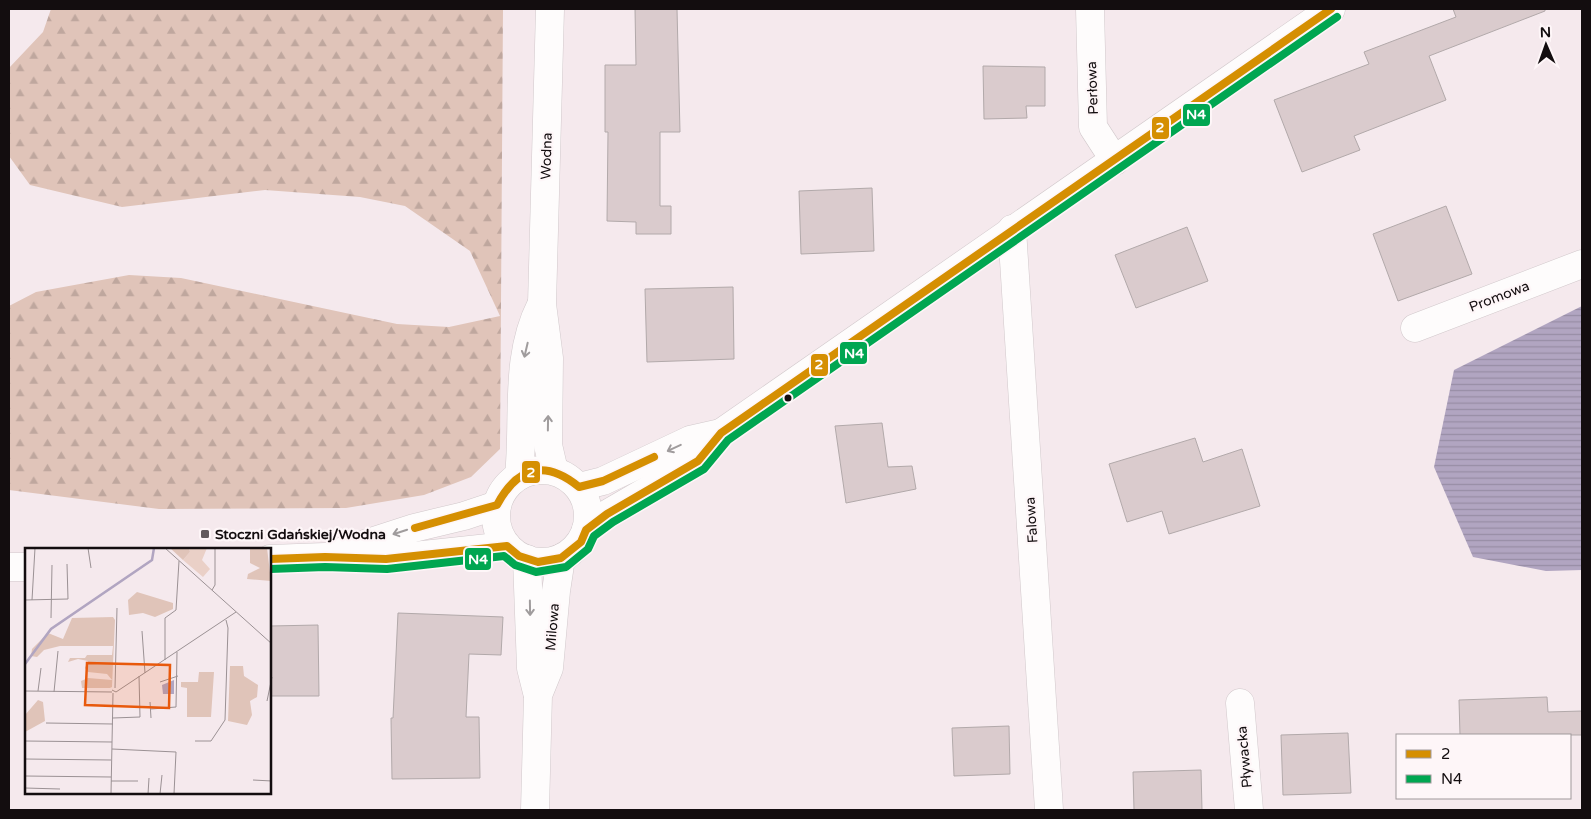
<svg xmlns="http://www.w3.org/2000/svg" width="1591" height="819" font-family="'Varela Round',sans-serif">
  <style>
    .forest { fill: url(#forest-firs) }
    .water { fill: url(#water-rules) }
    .building { fill: #dacbcd; stroke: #b2a9aa }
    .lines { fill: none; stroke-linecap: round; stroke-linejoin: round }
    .minor-casing { stroke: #d1c8cb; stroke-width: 29 }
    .tertiary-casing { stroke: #d1c8cb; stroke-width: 29 }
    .minor { stroke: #fefcfc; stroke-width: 28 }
    .tertiary { stroke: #fefcfc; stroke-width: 28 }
    .bus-1-casing { stroke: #fef6f8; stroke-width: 11 }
    .bus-2-casing { stroke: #fef6f8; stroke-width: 11 }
    .bus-1 { stroke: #d58f02; stroke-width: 8 }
    .bus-2 { stroke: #00a651; stroke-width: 8 }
    .oneway { stroke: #a09c9d }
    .bus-dot { fill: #130d0f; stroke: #fef6f8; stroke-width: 2 }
    .poi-dot { fill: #625a5d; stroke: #fef6f8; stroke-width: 2 }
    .labels { text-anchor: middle; stroke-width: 4.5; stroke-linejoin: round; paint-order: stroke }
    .street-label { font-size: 14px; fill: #130d0f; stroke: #fef6f8 }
    .poi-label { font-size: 14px; font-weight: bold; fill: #130d0f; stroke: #fef6f8; text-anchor: start }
    .inset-river { fill: none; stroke: #b1a5c1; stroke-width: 2.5 }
    .inset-road { fill: none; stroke: #9b9194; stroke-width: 1 }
    .view { fill: #e8590c; fill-opacity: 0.15; stroke: #e8590c; stroke-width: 2.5 }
    .inset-edge { fill: none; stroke: #130d0f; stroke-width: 2.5 }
    .line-badge { stroke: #fef6f8; stroke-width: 2 }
    .badge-label { font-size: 14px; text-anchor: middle; font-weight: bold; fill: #fff }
  </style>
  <defs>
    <pattern id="forest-firs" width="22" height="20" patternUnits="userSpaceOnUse" patternTransform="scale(1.25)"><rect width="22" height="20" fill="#e0c4b9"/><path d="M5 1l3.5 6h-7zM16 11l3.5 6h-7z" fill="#bfa79e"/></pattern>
    <pattern id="water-rules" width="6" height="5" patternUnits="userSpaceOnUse" patternTransform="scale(1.25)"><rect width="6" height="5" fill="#b1a5c1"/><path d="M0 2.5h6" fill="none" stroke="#978da5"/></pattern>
  </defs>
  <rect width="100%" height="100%" fill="#f5e9ed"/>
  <!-- forest -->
  <polygon class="forest" points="51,9 503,9 500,449 471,477 424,495 346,508 159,509 9,490 9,306 36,292 129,275 181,278 397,324 449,327 500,316 470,251 405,206 360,197 265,190 122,207 30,185 9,156 9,68 43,32"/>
  <!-- water -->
  <polygon class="water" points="1582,306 1582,570 1546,571 1473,557 1434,467 1454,370"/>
  <!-- building -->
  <g class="building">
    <polygon points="635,9 677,9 680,132 660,132 660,206 671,206 671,234 636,234 636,222 607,221 608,132 605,132 605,65 636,65"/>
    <polygon points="1453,9 1545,9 1545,11 1429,56 1446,100 1354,136 1360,150 1302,172 1274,100 1369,64 1364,52 1456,17"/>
    <polygon points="983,66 1045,67 1045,106 1026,106 1027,118 984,119"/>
    <polygon points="872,188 874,251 801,254 799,191"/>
    <polygon points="1446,206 1472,274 1398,301 1373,234"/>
    <polygon points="1187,227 1208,281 1136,308 1115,255"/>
    <polygon points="733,287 734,359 647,362 645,289"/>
    <polygon points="882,423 888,467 912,466 916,489 846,503 835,426"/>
    <polygon points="1195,438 1203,462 1242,449 1260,506 1169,534 1162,511 1127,522 1109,464"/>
    <polygon points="398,613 503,617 501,655 469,654 466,717 479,717 480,778 392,779 391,718 393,718"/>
    <polygon points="318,625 319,696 270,696 270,626"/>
    <polygon points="1547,697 1548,712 1582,711 1582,735 1460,735 1459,700"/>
    <polygon points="1009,726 1010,774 954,776 952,728"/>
    <polygon points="1348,733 1351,793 1283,795 1281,735"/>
    <polygon points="1201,770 1202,810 1134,810 1133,772"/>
  </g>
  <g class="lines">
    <defs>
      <g id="minor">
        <polyline points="550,9 542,304 549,358 548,445 554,471"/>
        <polyline points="1090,9 1093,127 1115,161"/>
        <polyline points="1012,229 1049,810"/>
        <polyline points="1415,328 1582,264"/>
        <path d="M 519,476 C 525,418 514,358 541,305"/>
        <polyline points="527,559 531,668 537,692"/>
        <polyline points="1240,703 1249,810"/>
        <polyline points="535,810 538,695 549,668 556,591 561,558"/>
      </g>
      <g id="tertiary">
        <circle cx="542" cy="516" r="46"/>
        <polyline points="579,487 603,481 690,440 721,433"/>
        <polyline points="586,530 607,514 698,461 721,433 1331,9"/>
        <polyline points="343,551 414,528 464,516 497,505"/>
        <polyline points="270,559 325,557 386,559 507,546"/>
        <polyline points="9,567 26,567"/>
      </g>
    </defs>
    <!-- minor casing -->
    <use href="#minor" class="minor-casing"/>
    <!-- tertiary casing -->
    <use href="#tertiary" class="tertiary-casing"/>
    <!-- minor -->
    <use href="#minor" class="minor"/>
    <!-- tertiary -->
    <use href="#tertiary" class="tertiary"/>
    <defs>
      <g id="bus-1">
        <path d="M 415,528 L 497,505 C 517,467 545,459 579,487 L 603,481 L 654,457"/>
        <polyline points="270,559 325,557 386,559 507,546 519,556 538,562 561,558 581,542 586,530 607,514 698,461 721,433 1331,9"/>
      </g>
      <polyline id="bus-2" points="270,569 325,567 387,569 504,556 515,565 536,572 566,567 588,549 594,536 613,522 704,469 728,440 1337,17"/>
    </defs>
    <!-- bus-1 casing -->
    <use href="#bus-1" class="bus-1-casing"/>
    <!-- bus-2 casing -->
    <use href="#bus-2" class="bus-2-casing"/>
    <!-- bus-1 -->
    <use href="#bus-1" class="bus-1"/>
    <!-- bus-2 -->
    <use href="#bus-2" class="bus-2"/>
  </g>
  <!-- one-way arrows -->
  <defs><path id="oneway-shaft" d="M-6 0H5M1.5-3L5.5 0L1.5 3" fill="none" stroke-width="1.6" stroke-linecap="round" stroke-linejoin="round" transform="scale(1.25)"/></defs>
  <g class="oneway">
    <use href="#oneway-shaft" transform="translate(526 350) rotate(103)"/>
    <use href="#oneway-shaft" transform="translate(548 423) rotate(-89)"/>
    <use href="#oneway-shaft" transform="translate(674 448) rotate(155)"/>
    <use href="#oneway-shaft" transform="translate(400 532) rotate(162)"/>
    <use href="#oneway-shaft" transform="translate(530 608) rotate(89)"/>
  </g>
  <!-- markers -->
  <circle class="bus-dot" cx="788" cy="398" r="4.5"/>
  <rect class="poi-dot" x="200" y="529" width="10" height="10" rx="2.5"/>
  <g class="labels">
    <!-- street labels -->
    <g class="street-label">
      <text transform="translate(1092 88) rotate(-92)" y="5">Perłowa</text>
      <text transform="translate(546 156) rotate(-88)" y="5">Wodna</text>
      <text transform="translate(1499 296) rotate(-21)" y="5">Promowa</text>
      <text transform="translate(1031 520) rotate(-94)" y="5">Falowa</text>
      <text transform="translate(552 627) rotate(-85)" y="5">Milowa</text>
      <text transform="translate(1244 757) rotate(-95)" y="5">Pływacka</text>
    </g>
    <!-- poi labels -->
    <g class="poi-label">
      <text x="215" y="539">Stoczni Gdańskiej/Wodna</text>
    </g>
  </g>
  <!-- overview -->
  <g transform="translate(25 548)">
    <rect width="246" height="246" fill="#f5e9ed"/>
    <path d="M 164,0 L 182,0 L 177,12 L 185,21 L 178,29 L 158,12 L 165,4 Z" fill="#ead0c7"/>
    <path d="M 145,0 L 164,0 L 165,4 L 158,12 ZM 225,0 L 242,0 L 246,33 L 222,31 L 223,26 L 235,20 L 225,15 ZM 112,44 L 148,55 L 148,61 L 130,69 L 118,65 L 104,67 L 103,52 ZM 88,69 L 90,72 L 87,139 L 85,140 L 57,140 L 56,133 L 63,130 L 87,132 L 82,126 L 63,124 L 60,120 L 63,113 L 53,111 L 43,114 L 45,110 L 60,110 L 62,107 L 87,107 L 88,98 L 35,98 L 19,102 L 12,109 L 6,108 L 7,101 L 23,85 L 38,91 L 47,70 ZM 205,118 L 218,118 L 219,128 L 233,137 L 232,149 L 225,153 L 227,167 L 222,177 L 203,173 ZM 174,124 L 189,124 L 186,169 L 162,169 L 162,140 L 156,139 L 156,134 L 173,134 ZM 13,152 L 18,154 L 20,173 L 0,184 L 0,167 Z" fill="#e0c4b9"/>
    <path d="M 149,132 L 149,146 L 138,146 L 137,137 Z" fill="#b1a5c1"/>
    <path class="inset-river" d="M 0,116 L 26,81 L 127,12 L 129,0"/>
    <path class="inset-road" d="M 63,0 L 66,20M 140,0 L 247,96M 187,42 L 190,37 L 190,0M 0,52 L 43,51 L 42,16M 7,52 L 10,0M 26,70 L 27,17M 117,83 L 120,125M 140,112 L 140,70 L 151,62 L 154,13M 135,134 L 153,128M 90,140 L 92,60M 87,142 L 91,144 L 211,64M 0,143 L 87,144M 13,143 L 16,120M 29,144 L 33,103M 242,153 L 247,129M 125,154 L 126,170M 126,161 L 151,159 L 152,104M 88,170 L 115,169 L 114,128M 21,175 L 88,176M 0,193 L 87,194M 170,193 L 186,193 L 200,172 L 203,80 L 201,72M 87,201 L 151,204 L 149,246M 0,211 L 86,212M 0,228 L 86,229M 228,232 L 247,233M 86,233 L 113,233M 0,240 L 35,241M 86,246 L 88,145M 123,246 L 124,230M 135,246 L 137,227"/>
    <path class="view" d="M 62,115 L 145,117 L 144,160 L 60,157 Z"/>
    <rect width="246" height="246" class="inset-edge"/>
  </g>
  <g class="line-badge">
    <rect x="1182" y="103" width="29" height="24" rx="5" fill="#00a651"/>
    <rect x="1151" y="116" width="19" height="24" rx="5" fill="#d58f02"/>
    <rect x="839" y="341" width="29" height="24" rx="5" fill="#00a651"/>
    <rect x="810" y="353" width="19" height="24" rx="5" fill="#d58f02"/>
    <rect x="521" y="460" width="20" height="24" rx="5" fill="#d58f02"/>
    <rect x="464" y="547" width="28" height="24" rx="5" fill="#00a651"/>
  </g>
  <g class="badge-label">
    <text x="1196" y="119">N4</text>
    <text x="1160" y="132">2</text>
    <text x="854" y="358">N4</text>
    <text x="819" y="369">2</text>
    <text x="531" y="477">2</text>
    <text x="478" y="564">N4</text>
  </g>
  <!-- border -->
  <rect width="1591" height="819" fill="none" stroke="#130d0f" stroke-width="20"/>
  <!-- legend -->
  <rect x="1396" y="734" width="175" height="65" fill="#fef6f8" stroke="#a0999b"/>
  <rect x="1406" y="750" width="25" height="8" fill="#d58f02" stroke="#a0999b"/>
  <text x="1441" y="759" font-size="15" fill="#130d0f">2</text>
  <rect x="1406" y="775" width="25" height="8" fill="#00a651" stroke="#a0999b"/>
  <text x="1441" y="784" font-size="15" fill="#130d0f">N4</text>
  <!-- north arrow -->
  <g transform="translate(1546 45) rotate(358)" stroke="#fef6f8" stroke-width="4" paint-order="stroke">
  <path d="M0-4L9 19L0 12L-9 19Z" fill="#130d0f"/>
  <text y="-8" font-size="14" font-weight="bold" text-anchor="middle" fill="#130d0f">N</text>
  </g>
</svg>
